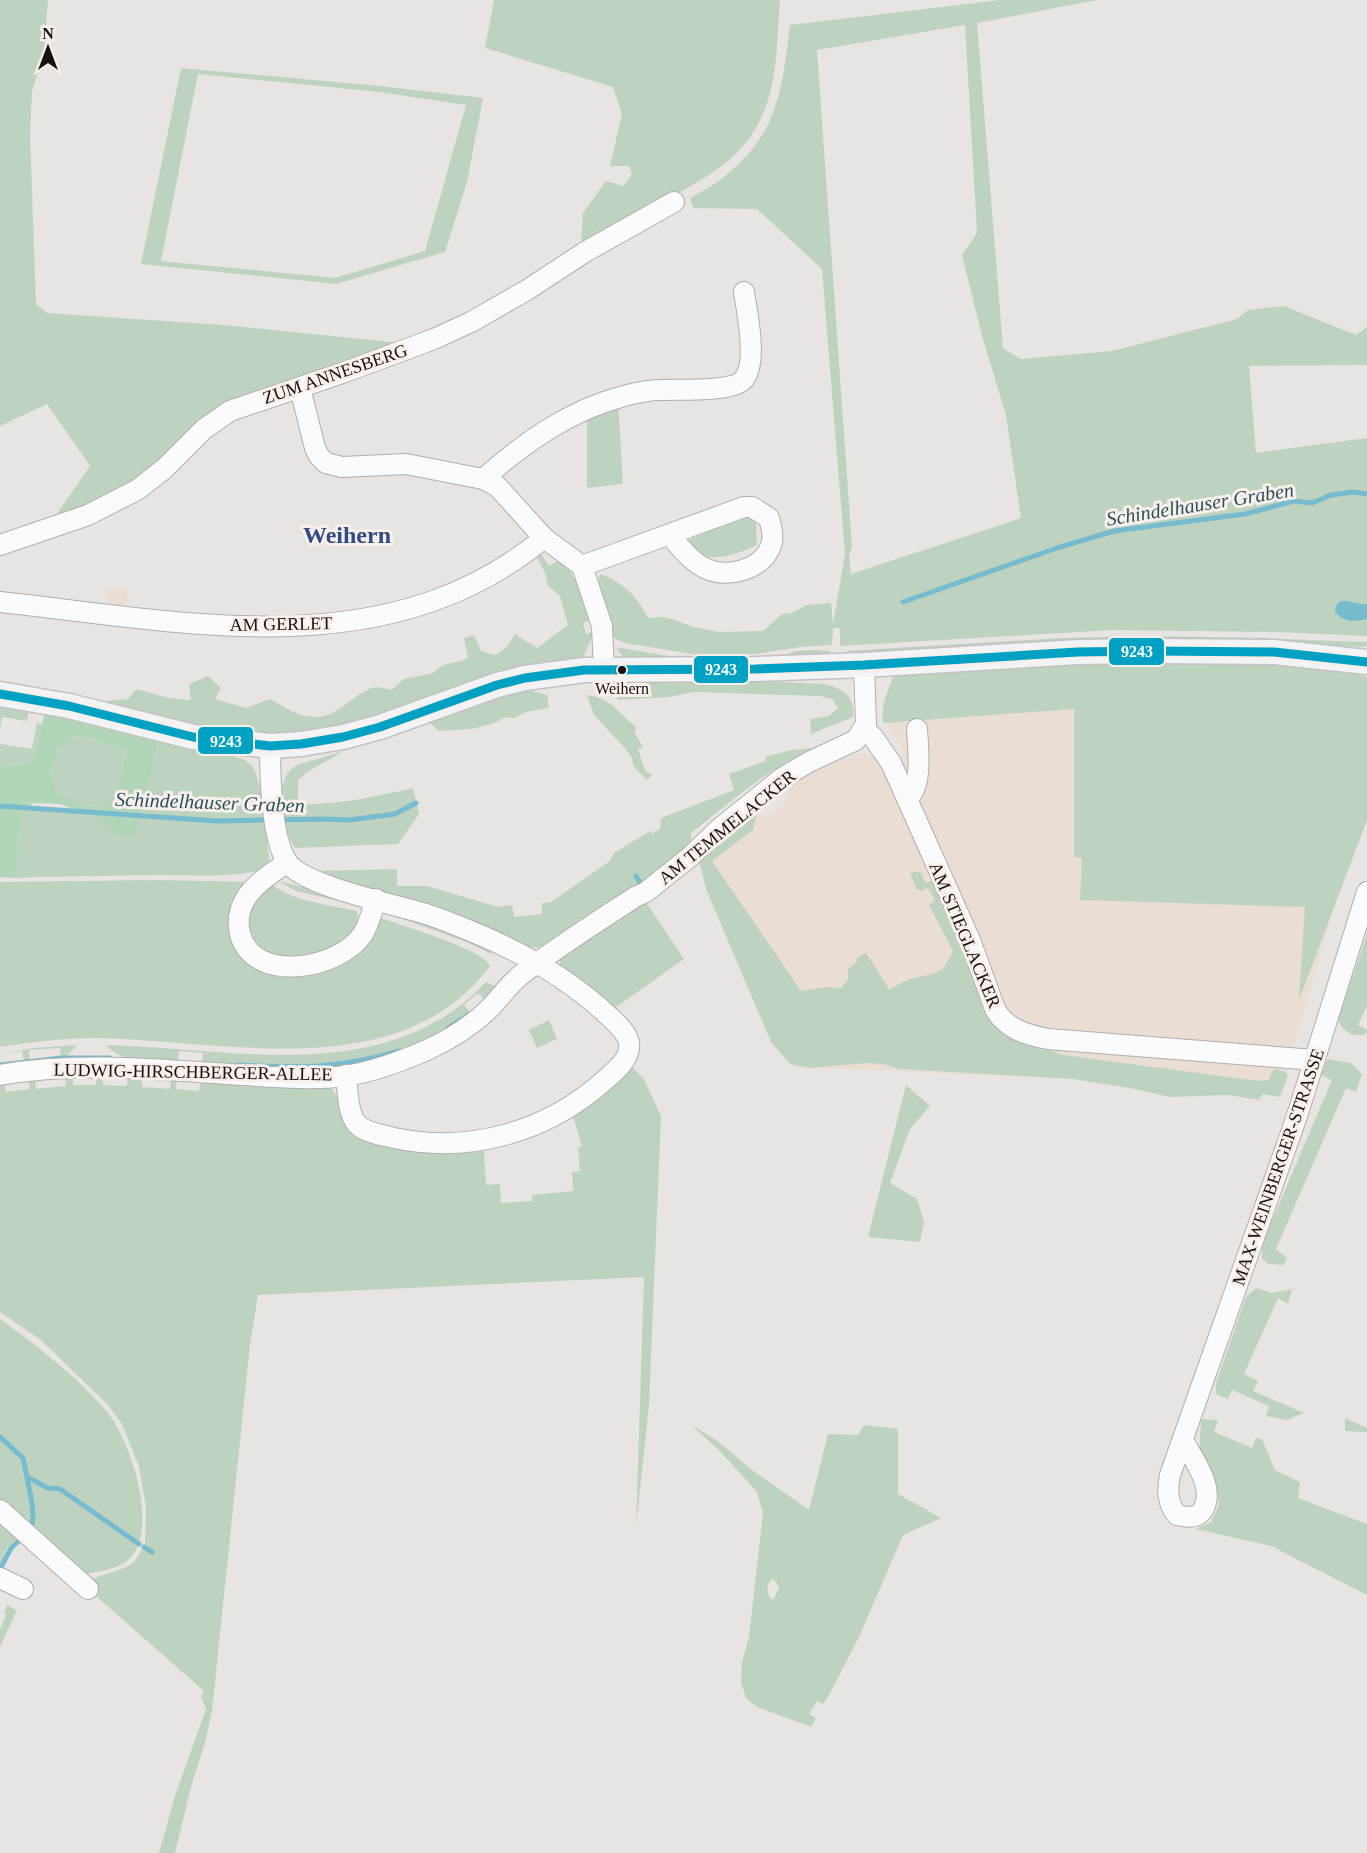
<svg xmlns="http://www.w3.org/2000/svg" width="1367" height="1853" font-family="'Times New Roman',serif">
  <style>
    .industrial { fill: #eaddd4 }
    .green { fill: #bdd3c0; fill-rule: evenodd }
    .forest { fill: #b1d5b8; fill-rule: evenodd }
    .water { fill: #77bbce }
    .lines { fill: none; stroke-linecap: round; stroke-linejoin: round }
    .stream { stroke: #77bbce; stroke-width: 5 }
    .minor-casing { stroke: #b1aeac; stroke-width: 22 }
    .major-casing { stroke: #c4c2c0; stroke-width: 27 }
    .minor { stroke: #fcfbfb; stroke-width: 20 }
    .major { stroke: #f2f3f5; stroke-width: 24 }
    .bus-1-casing { stroke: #f9f0eb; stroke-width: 14 }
    .bus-1 { stroke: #01a1c4; stroke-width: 9 }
    .bus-dot { fill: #151210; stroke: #f9f0eb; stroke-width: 2 }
    .labels { text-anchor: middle; stroke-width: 6; stroke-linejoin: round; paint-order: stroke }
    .bus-label { font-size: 16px; fill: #151210; stroke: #f9f0eb }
    .street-label { font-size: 18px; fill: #151210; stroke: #f9f0eb }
    .water-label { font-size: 20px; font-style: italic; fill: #26515d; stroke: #f9f0eb }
    .district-label { font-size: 24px; font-weight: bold; fill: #314c85; stroke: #f9f0eb }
    .line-badge { stroke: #f9f0eb; stroke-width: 2 }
    .badge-label { font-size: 16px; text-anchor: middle; font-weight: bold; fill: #fff }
  </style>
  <rect width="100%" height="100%" fill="#e8e4e2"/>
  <!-- industrial -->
  <g class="industrial">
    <polygon points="107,587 128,588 126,609 106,607"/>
    <polygon points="1001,679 1367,790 1283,1087 794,1067 701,856 756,812 764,817 787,802 786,787 809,773 854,754 865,753 876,757 887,766 903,755 898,739 892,737 888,721"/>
  </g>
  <!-- green -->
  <g class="green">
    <path d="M 0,0 L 48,0 L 44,53 L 32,91 L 30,134 L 36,304 L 47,313 L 224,325 L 401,343 L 244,395 C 202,416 171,458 131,484 C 111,497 76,508 54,518 L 90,466 L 47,404 L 0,426 Z"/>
    <path d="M 494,0 L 780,0 C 777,35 778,76 765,109 C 745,159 710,175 666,200 C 638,215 609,230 581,245 L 583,213 L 606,181 L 624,186 L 632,174 L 629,166 L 610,166 L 622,114 L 613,87 L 485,48 Z"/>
    <path d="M 1001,0 L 1097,0 L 977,23 L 1003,348 L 1021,359 L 1112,351 L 1237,319 L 1248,310 L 1284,306 L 1356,335 L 1367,327 L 1367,365 L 1249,366 L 1256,453 L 1367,438 L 1367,604 L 1356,604 L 1348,601 L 1357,621 L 1367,619 L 1367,636 L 1278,632 L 1112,630 L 840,646 L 840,628 L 833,628 L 832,645 L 800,647 L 756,654 L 698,655 L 625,643 L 614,638 C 606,618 594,595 600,574 C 624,583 637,596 648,618 L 663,617 L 675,620 L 693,627 L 719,632 L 763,631 L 782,614 L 791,613 L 807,605 L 831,603 L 833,624 L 845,554 L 822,269 L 757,209 L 693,208 L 690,198 C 702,191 715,185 725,176 C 779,133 782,88 790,25 ZM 965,25 L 977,233 L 962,255 L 982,336 L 1006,415 L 1021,518 L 851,574 L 849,555 L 852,547 L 817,50 Z"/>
    <path d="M 181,68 L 380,86 L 483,98 L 467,182 L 445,252 L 336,284 L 141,264 ZM 198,74 L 379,92 L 466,105 L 425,251 L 335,278 L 161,261 Z"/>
    <polygon points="618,401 623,484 587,488 587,412"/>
    <path d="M 748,517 L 756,523 L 757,545 C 740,553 713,564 695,552 C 692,549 688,544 686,541 L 736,519 Z"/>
    <path d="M 536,555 L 542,555 L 549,566 L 559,560 L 569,561 L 570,571 L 580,588 L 591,620 L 583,623 L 586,634 L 595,631 L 582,660 L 334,732 L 290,738 L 203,731 L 88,703 L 128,699 L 136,689 L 169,698 L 191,700 L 189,684 L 208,676 L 221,688 L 215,699 L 246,708 L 270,699 C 283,706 298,717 314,717 C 340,718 356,689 377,687 C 381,687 387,689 391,690 L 404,679 L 433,673 L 443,665 L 464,660 L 468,657 L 464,638 L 474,635 L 481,651 L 495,655 L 506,648 L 515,634 L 537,648 L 568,625 L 560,596 L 548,586 L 545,573 Z"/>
    <polygon points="1152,636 1270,638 1270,643 850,654 845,651 1061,638"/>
    <polygon points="1280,639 1367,642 1367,645 1364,647 1280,644"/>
    <polygon points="622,648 692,660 625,658 616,649"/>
    <polygon points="815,650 830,651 829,654 779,657 796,651"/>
    <path d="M 1263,662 L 1363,675 L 1367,678 L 1367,820 L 1299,1000 L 1305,907 L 1080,900 L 1082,858 L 1074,857 L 1074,709 L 883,723 C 881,705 887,693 893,677 L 902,672 L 1080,663 Z"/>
    <path d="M 666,677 L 825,684 C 844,689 855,697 853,717 L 811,734 L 810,719 L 829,716 L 838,708 L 832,699 L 820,696 L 694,692 L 669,697 L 618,700 C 614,690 615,686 622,678 Z"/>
    <polygon points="529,690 547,695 549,708 526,712 514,718 506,717 494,723 472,729 439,731 426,719 494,696"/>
    <path d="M 587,695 C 613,699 616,711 636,727 L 635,733 L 643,748 L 638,749 L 645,771 L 652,775 L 647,780 L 634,767 L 631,756 L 622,745 L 594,715 Z"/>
    <polygon points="0,704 29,708 27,721 2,717 0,729"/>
    <polygon points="37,723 42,724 33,762 0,767 0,744 32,749"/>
    <polygon points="75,736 92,738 125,751 119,786 105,808 78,804 54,794 51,774 58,749"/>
    <path d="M 159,737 L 230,755 L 245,760 L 252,766 L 256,773 L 261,792 L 270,866 L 267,869 C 232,878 194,875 157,875 C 110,876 62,876 15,878 L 22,810 L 142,814 Z"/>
    <path d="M 814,748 C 768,768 730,803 691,833 L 691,843 L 640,888 L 538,948 L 524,946 L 444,911 L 323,875 L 316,871 L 397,869 L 397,886 L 427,886 L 498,907 L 512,905 L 514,917 L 542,914 L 542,903 L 551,902 L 610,861 L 614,853 L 650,831 L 652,834 L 660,829 L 661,818 L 734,790 L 729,774 L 766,761 L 765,757 L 791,750 Z"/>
    <path d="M 344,751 L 307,772 L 298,780 L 298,804 C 338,805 374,797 413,788 L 419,814 L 398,844 L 295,848 C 282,827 271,779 297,765 Z"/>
    <polygon points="757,813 753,830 712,861 801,991 827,987 841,988 848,980 848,969 857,962 857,958 866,953 889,989 910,979 936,973 944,968 953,951 929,905 935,900 928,888 921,891 917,889 910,873 920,871 926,883 935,879 1014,1038 1063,1055 1258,1081 1269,1080 1272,1071 1276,1069 1285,1072 1288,1076 1280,1097 1263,1094 1259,1100 1228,1095 1170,1097 1135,1089 1073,1079 899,1069 884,1064 867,1063 809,1068 790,1064 771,1042 706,889 699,861 704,849"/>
    <path d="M 157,880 L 251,882 L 232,914 L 275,971 L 364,942 L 381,918 C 400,925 486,950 490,966 C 399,1087 225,1040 95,1038 C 63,1038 32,1042 0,1047 L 0,882 Z"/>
    <polygon points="278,881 337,895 352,904 296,891"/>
    <path d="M 270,883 C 293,902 327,904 356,911 L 358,916 L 357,925 L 350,937 L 316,956 L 272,957 L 249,939 L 247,907 Z"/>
    <polygon points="644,899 684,959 612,1010 560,968 560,957"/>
    <polygon points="395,913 445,928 495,952 489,953 467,942 389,914"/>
    <path d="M 1367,934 L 1367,1006 L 1358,1025 L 1367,1030 L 1367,1033 C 1355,1039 1342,1032 1338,1019 Z"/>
    <path d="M 486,982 L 497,987 L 485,1000 L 478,993 L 464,1005 L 471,1013 C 461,1020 451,1027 440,1033 C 432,1038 423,1041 415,1045 C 344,1075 277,1067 202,1063 L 203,1053 L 179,1051 L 178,1062 C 155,1060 123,1065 106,1045 C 235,1048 386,1088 486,982 Z"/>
    <polygon points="549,1020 557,1039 537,1048 529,1030"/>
    <polygon points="77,1045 65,1058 61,1058 60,1048 29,1050 30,1061 24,1062 22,1051 0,1054 34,1048"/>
    <polygon points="1328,1059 1351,1063 1362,1074 1356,1092 1346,1088 1276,1249 1287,1258 1283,1265 1268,1264 1262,1259 1262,1244 1332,1080 1320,1075"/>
    <polygon points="629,1064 644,1079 661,1116 649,1405 636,1527 644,1277 258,1295 250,1345 212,1711 206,1739 191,1787 175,1853 159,1853 175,1796 206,1709 201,1696 204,1691 88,1589 89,1580 127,1567 135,1561 145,1544 146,1507 139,1467 122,1424 108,1405 41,1340 0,1312 0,1083 4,1082 6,1092 30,1089 28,1078 35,1077 36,1089 66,1086 65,1075 73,1074 73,1085 96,1085 96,1074 103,1074 103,1085 127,1086 128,1075 142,1075 142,1087 170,1089 171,1077 177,1077 176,1089 199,1091 201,1079 330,1086 337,1097 342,1115 451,1152 484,1151 486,1185 500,1184 501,1203 532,1201 532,1195 573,1191 572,1172 580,1171 578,1147 582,1147 572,1112"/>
    <polygon points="906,1085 930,1106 910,1129 890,1183 917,1199 924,1222 920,1242 868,1237"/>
    <polygon points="1256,1288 1273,1293 1292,1289 1288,1304 1278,1298 1244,1374 1258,1381 1253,1391 1304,1413 1287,1420 1266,1416 1269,1406 1232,1390 1228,1399 1216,1394 1216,1383 1246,1297"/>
    <path d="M 0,1319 C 38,1346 77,1377 107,1412 C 131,1440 159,1529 130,1558 C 119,1570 98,1571 83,1575 L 0,1502 Z"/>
    <polygon points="1345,1418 1367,1428 1367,1432 1345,1431"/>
    <polygon points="1201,1419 1218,1420 1214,1432 1252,1448 1256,1438 1262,1439 1275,1470 1300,1482 1298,1498 1367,1524 1367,1595 1271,1546 1196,1529 1211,1522 1219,1505 1217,1489 1199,1457"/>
    <path d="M 690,1424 L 719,1442 L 752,1470 L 809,1510 L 828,1434 L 858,1435 L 864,1425 L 898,1429 L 898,1494 L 941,1518 L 903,1535 L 859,1637 L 828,1697 L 823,1704 L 817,1701 L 809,1714 L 816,1718 L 811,1727 L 757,1707 L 746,1698 L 741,1682 L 742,1662 L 749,1637 L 763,1513 L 757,1492 L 717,1448 ZM 773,1579 L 777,1583 L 779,1588 L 774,1599 L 771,1599 C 767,1593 767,1589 769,1582 Z"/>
    <polygon points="0,1520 18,1537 7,1548 0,1563"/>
    <polygon points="7,1605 17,1610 0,1647 0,1629 6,1615 4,1613"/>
  </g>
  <!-- forest -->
  <path class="forest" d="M 45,711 L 159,737 L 142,814 L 134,835 L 120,837 L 97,817 L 60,804 L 33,803 L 22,811 L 15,878 L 0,877 L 0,767 L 33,762 ZM 75,736 L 92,738 L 125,751 L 119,786 L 105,808 L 78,804 L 55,793 L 51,774 L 58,749 Z"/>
  <!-- water -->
  <path class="water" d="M 1340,601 C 1350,600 1357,605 1367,604 L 1367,619 C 1355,622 1344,623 1335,612 L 1336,606 Z"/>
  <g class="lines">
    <!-- stream -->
    <g class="stream">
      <polyline points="903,602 1060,547 1114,531 1245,514 1294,501 1312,503 1331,495 1353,492 1367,494"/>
      <polyline points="0,806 217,821 325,819 349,820 395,814 416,803"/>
      <polyline points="636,876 643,888"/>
      <polyline points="448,1028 468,1015"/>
      <polyline points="0,1065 61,1058 110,1058"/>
      <path d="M 239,1065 C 299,1068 341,1069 399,1051"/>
      <polyline points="0,1437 23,1458 27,1477 48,1488 60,1489 139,1544"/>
      <path d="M 27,1477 C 29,1491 38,1519 29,1531"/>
      <polyline points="144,1547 152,1552"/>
      <polyline points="0,1569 11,1548 23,1537"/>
    </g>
    <defs>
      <g id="minor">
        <polyline points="300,388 315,448 319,456 326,463 342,467 406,464 483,479 497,486 544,538 582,566 602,626 604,670"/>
        <path d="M 483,479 C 525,442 570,410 624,396 C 635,393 648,390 660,390 C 678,389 730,392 742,381 C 759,366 747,312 744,292"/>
        <polyline points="0,545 88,515 137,490 164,469 204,429 230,411 345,372 434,339 471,322 527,290 585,252 674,202"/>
        <path d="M 582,566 L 744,507 L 752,507 L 769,518 C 772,529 775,540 769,550 C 759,570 727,578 707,569 C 692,563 680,547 670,535"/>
        <path d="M 0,602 C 185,622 387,668 544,538"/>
        <path d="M 864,729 L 873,737 L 891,763 L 970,940 L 995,1009 C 1006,1029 1027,1035 1048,1039 L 1315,1060"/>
        <path d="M 270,746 C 270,776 271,837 287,862 C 303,886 397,905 426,914 C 442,919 458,926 473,932 C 519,951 563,975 601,1009 C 610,1018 627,1030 629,1043 C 631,1059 615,1071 605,1080 C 547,1132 470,1154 394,1138 C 383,1135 365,1133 357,1124 C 347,1112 348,1090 346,1075"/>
        <path d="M 908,798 C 923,785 918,747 917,729"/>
        <path d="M 287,862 C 273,873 255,883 246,898 C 239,909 237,921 240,934 C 254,985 340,969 363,934 C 369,924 372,911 376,899"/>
        <path d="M 0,1075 C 75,1062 151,1069 227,1074 C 265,1076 306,1081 345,1076 C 373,1072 402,1061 427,1050 C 449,1040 470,1027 488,1010 C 500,998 509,984 522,974 C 559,946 597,922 635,897 L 646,892 L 691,856 L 720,828 L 782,778 L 809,762 L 856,740 L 866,724 L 864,665"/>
        <path d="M 1183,1440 C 1193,1459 1216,1488 1203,1510 C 1197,1519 1187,1517 1177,1515 C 1167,1503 1167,1490 1170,1475 L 1297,1116 L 1367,892"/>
        <polyline points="0,1510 88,1589"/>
        <polyline points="0,1578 23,1589"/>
      </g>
      <polyline id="major" points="0,694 69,706 193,737 270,746 301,744 343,737 380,727 497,685 525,678 584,670 755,669 864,665 1078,652 1152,651 1274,652 1367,662"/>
    </defs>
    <!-- minor casing -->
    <use href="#minor" class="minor-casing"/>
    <!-- major casing -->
    <use href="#major" class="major-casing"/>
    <!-- minor -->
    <use href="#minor" class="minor"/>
    <!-- major -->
    <use href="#major" class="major"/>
    <defs>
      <polyline id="bus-1" points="0,694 69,706 193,737 270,746 301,744 343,737 380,727 497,685 525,678 584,670 755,669 864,665 1078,652 1152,651 1274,652 1367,662"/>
    </defs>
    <!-- bus-1 casing -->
    <use href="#bus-1" class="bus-1-casing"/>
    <!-- bus-1 -->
    <use href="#bus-1" class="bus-1"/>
  </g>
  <!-- markers -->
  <circle class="bus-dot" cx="622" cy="670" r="5"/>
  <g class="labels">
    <!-- bus labels -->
    <g class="bus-label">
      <text x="622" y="694">Weihern</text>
    </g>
    <!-- street labels -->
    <g class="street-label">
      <text transform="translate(335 374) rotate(-19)" y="6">ZUM ANNESBERG</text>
      <text transform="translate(281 624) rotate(-1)" y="6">AM GERLET</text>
      <text transform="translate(727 827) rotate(-39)" y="6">AM TEMMELACKER</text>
      <text transform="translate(965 935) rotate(67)" y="6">AM STIEGLACKER</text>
      <text transform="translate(193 1072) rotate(1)" y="6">LUDWIG-HIRSCHBERGER-ALLEE</text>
      <text transform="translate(1278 1167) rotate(-71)" y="6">MAX-WEINBERGER-STRASSE</text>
    </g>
    <!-- water labels -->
    <g class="water-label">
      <text transform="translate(1200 504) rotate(-9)" y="7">Schindelhauser Graben</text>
      <text transform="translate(210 802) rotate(2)" y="7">Schindelhauser Graben</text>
    </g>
    <!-- district labels -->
    <g class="district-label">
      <text x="347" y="543">Weihern</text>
    </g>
  </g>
  <g class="line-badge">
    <rect x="1108" y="637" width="57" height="29" rx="6" fill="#01a1c4"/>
    <rect x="693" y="655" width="56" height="29" rx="6" fill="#01a1c4"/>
    <rect x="197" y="726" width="57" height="29" rx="6" fill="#01a1c4"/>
  </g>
  <g class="badge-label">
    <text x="1137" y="657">9243</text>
    <text x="721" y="675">9243</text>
    <text x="226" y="747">9243</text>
  </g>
  <!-- north arrow -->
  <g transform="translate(48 48)" stroke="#f9f0eb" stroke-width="4.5" paint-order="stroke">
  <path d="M0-4.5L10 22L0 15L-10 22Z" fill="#151210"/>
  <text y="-9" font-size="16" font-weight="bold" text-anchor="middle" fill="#151210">N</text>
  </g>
</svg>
